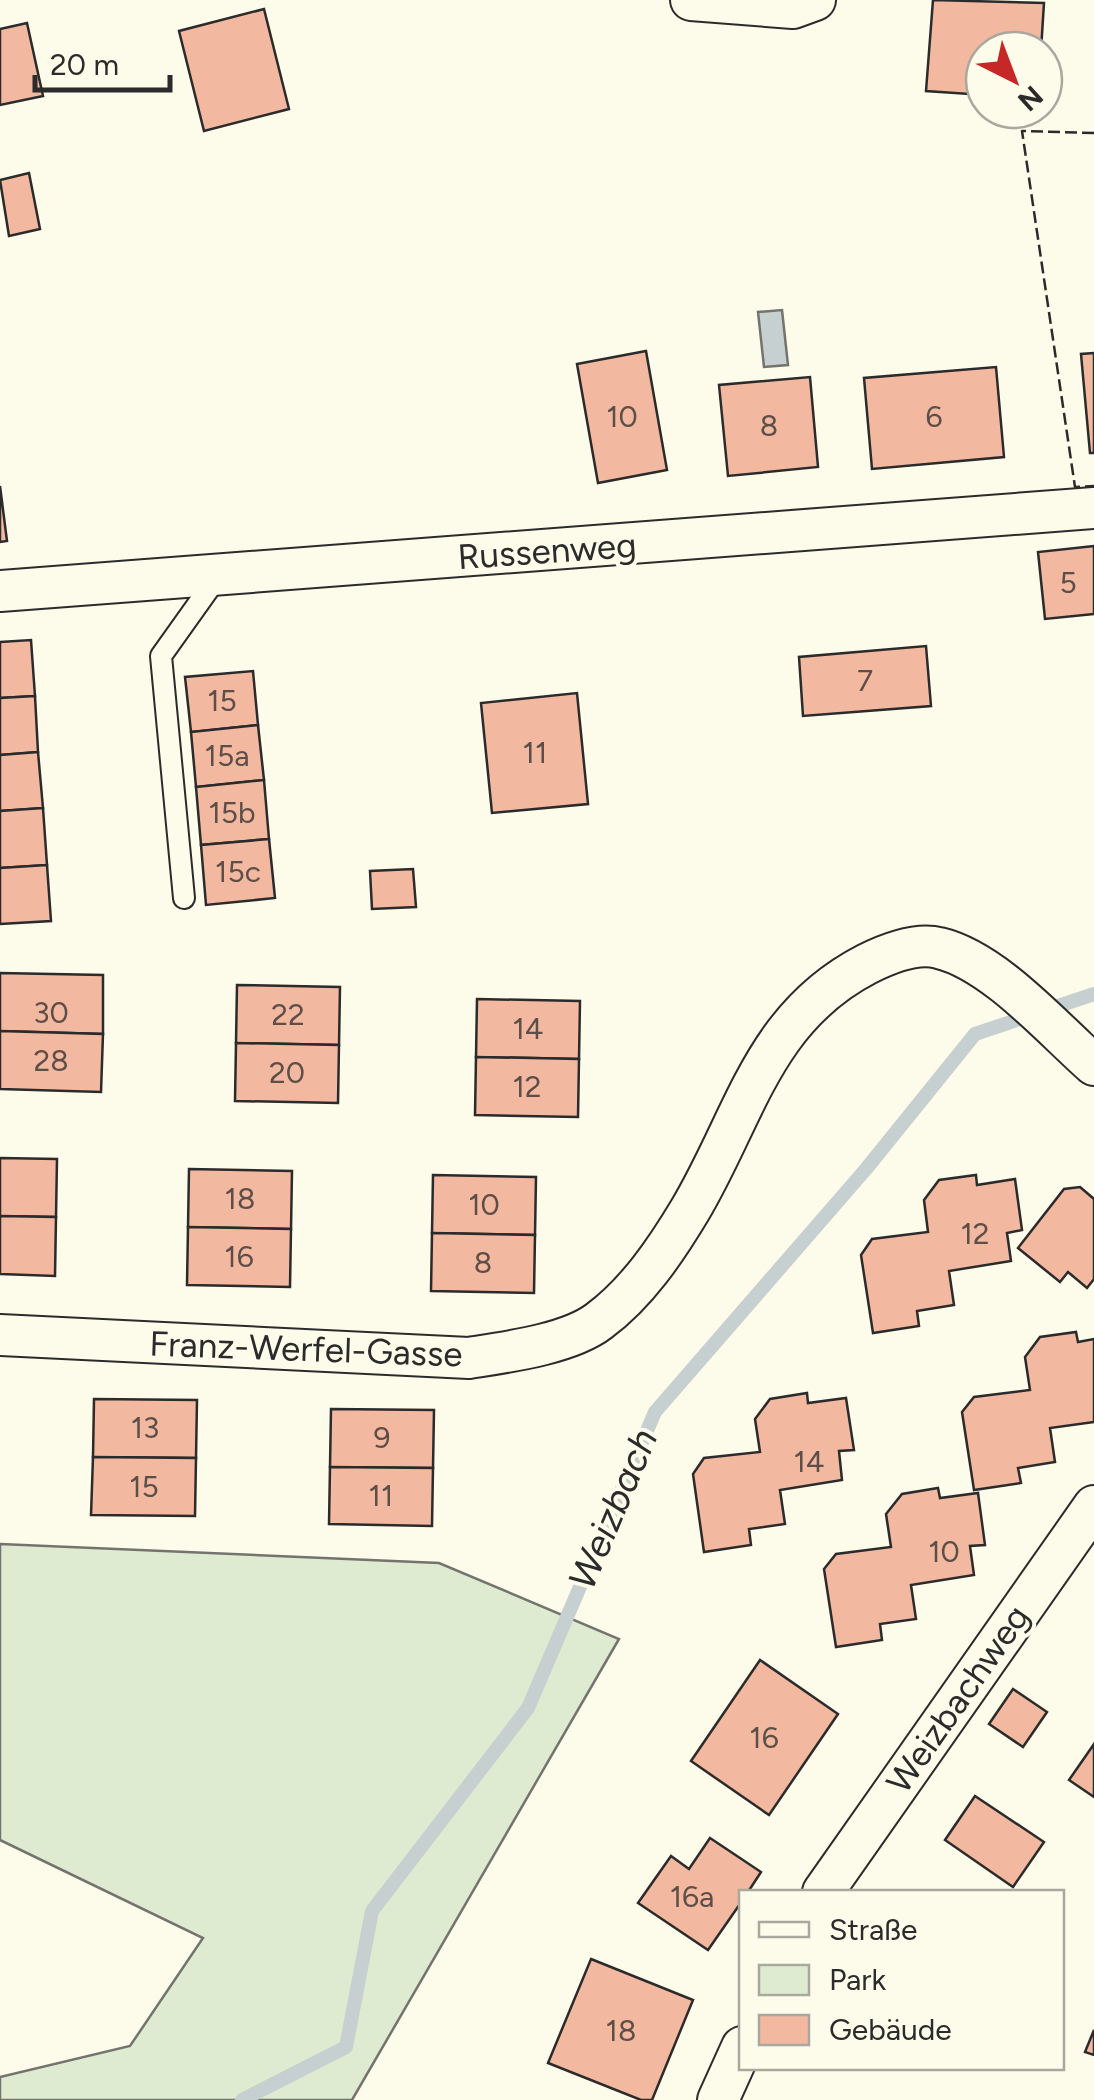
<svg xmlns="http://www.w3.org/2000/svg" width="1094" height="2100" font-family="Figtree,sans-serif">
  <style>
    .green { fill: #deebd1; stroke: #74746e; stroke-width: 2.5 }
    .water { fill: #c7d0d0; stroke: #74746e; stroke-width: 2.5 }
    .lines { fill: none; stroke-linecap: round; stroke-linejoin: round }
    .stream { stroke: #c7d0d0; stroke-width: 14 }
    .building { fill: #f2b8a0; stroke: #2b2b2b; stroke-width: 2.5 }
    .service-casing { stroke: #2b2b2b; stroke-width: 24 }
    .minor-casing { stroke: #2b2b2b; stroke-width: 44 }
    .service { stroke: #fdfbea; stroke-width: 20 }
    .minor { stroke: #fdfbea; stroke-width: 40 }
    .fence { stroke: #2b2b2b; stroke-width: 2.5; stroke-dasharray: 12 5; stroke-linecap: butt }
    .labels { text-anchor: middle; stroke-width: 8; stroke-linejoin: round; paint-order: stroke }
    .number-label { font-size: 30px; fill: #5d4e48 }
    .street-label { font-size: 35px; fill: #2b2b2b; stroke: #fdfbea }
    .water-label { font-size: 38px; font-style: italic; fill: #2b2b2b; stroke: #fdfbea }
  </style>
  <rect width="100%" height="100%" fill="#fdfbea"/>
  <!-- green -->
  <polygon class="green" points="0,1544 439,1563 619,1639 352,2100 0,2100 0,2077 130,2046 203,1938 0,1840"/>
  <!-- water -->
  <polygon class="water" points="782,310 788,365 764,367 758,312"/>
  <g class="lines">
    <!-- stream -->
    <polyline class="stream" points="242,2100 346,2047 372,1911 528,1708 655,1412 866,1169 975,1034 1094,994"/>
  </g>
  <!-- building -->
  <g class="building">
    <polygon points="933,0 1044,3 1041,50 984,50 984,95 926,91"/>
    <polygon points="264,9 289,109 204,131 179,31"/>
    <polygon points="27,23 43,96 0,105 0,29"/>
    <polygon points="29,173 40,229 9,236 0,180"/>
    <polygon points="646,351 667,470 598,483 577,364"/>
    <polygon points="1094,353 1094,453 1090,453 1081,354"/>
    <polygon points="996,367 1004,457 872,469 864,378"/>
    <polygon points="810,377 818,467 728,476 719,385"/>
    <polygon points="0,486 7,541 0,542"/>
    <polygon points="1094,546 1094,614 1045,619 1038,552"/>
    <polygon points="31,640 35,696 0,698 0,642"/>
    <polygon points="926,646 931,706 803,716 799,657"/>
    <polygon points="253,671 258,725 191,732 185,677"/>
    <polygon points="577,693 588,804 492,813 481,703"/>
    <polygon points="35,696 38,752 0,755 0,698"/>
    <polygon points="258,725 264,780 196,787 191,732"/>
    <polygon points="38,752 43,808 0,811 0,755"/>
    <polygon points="264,780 269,839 201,845 196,787"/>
    <polygon points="43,808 47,865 0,868 0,811"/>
    <polygon points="269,839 275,898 206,905 201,845"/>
    <polygon points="47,865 51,921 0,924 0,868"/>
    <polygon points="413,869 416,907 372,909 370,871"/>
    <polygon points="0,973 103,975 103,1034 0,1031"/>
    <polygon points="237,985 340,987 339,1045 236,1043"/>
    <polygon points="477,999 580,1001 579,1059 476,1057"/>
    <polygon points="0,1031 103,1034 101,1092 0,1089"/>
    <polygon points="236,1043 339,1045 338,1103 235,1101"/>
    <polygon points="476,1057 579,1059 578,1117 475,1115"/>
    <polygon points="0,1158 57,1159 56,1217 0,1216"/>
    <polygon points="189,1169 292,1171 291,1229 188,1227"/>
    <polygon points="433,1175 536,1177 535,1235 432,1233"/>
    <polygon points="976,1175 977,1185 1015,1179 1022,1230 1007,1233 1011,1261 949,1271 954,1305 917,1311 919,1326 873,1333 861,1255 872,1239 928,1232 924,1200 939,1180"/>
    <polygon points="1080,1187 1094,1199 1094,1279 1087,1288 1068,1272 1060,1282 1018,1248 1064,1189"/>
    <polygon points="0,1216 56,1217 55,1276 0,1274"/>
    <polygon points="188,1227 291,1229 290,1287 187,1285"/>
    <polygon points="432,1233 535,1235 534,1293 431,1291"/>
    <polygon points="1076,1332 1078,1342 1094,1339 1094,1422 1050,1428 1055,1462 1018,1468 1021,1483 974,1490 962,1412 974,1397 1030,1390 1025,1357 1040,1337"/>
    <polygon points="807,1393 808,1403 846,1398 854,1450 839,1451 842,1480 780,1490 785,1524 749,1529 751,1545 704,1552 693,1474 704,1458 760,1452 755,1419 770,1399"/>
    <polygon points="94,1399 197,1400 196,1458 93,1457"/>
    <polygon points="331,1409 434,1410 433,1468 330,1467"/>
    <polygon points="93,1457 196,1458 195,1516 91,1515"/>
    <polygon points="330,1467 433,1468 432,1526 329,1524"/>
    <polygon points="938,1488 940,1498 978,1493 985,1545 970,1546 974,1575 911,1585 916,1619 880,1624 882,1640 836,1647 824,1569 836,1554 891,1547 886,1514 902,1494"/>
    <polygon points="760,1660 838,1714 769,1815 691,1761"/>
    <polygon points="1013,1689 1047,1712 1023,1747 989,1724"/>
    <polygon points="1094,1744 1094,1797 1069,1780"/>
    <polygon points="975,1796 1044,1842 1013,1887 945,1840"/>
    <polygon points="710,1838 761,1872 748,1892 742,1892 742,1901 708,1950 638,1903 671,1856 689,1869"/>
    <polygon points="591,1959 693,2000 652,2100 641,2100 548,2063"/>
    <polygon points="1094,2030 1094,2055 1085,2052"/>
  </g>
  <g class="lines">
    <defs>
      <polyline id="service" points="184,898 161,656 218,576"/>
      <g id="minor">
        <polyline points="691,0 793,8 815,0"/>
        <polyline points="0,591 1094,508"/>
        <path d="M 0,1335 L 469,1358 C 507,1352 569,1344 599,1321 C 637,1293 666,1250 690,1210 C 745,1118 762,1018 867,964 C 887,954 916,942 939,948 C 994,961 1052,1028 1094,1065"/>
        <polyline points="823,1892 1094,1506"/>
        <polyline points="718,2100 742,2047"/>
      </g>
    </defs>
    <!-- service casing -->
    <use href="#service" class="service-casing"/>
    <!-- minor casing -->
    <use href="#minor" class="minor-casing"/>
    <!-- service -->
    <use href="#service" class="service"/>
    <!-- minor -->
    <use href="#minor" class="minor"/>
    <!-- fence -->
    <polyline class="fence" points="1094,133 1022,131 1075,487 1094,486"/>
  </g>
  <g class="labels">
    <!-- number labels -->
    <g class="number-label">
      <text x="622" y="427">10</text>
      <text x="934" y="427">6</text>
      <text x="769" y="436">8</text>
      <text x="1068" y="593">5</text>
      <text x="865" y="691">7</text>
      <text x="222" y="711">15</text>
      <text x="535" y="763">11</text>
      <text x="227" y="766">15a</text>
      <text x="232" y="823">15b</text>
      <text x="238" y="882">15c</text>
      <text x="51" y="1023">30</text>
      <text x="288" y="1025">22</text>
      <text x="528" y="1039">14</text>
      <text x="51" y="1071">28</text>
      <text x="287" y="1083">20</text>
      <text x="527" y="1097">12</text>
      <text x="240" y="1209">18</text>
      <text x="484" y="1215">10</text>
      <text x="975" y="1244">12</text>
      <text x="239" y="1267">16</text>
      <text x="483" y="1273">8</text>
      <text x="145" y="1438">13</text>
      <text x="382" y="1448">9</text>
      <text x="809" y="1472">14</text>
      <text x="144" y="1497">15</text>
      <text x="381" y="1506">11</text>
      <text x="944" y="1562">10</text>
      <text x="764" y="1748">16</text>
      <text x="692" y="1907">16a</text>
      <text x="621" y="2041">18</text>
    </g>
    <!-- street labels -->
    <g class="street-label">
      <text transform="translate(547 551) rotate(-4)" y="12">Russenweg</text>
      <text transform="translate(306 1349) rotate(2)" y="12">Franz-Werfel-Gasse</text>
      <text transform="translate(958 1699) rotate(-55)" y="12">Weizbachweg</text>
    </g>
    <!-- water labels -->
    <g class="water-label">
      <text transform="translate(613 1509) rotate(-67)" y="13">Weizbach</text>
    </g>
  </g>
  <!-- legend -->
  <rect x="739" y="1890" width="325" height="180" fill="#fdfbea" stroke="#a9a89e" stroke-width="2.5"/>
  <rect x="759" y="1922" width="50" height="15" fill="#fdfbea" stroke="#a9a89e" stroke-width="2.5"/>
  <text x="829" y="1940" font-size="30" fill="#2b2b2b">Straße</text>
  <rect x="759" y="1965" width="50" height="30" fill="#deebd1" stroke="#a9a89e" stroke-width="2.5"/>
  <text x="829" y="1990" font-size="30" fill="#2b2b2b">Park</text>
  <rect x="759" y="2015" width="50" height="30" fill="#f2b8a0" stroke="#a9a89e" stroke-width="2.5"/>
  <text x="829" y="2040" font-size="30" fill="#2b2b2b">Gebäude</text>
  <!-- north arrow -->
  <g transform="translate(1014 80) rotate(138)"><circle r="48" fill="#fdfbea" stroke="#a9a89e" stroke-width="2.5"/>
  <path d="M0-8L18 38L0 25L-18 38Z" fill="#c62828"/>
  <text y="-15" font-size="28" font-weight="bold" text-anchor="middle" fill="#2b2b2b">N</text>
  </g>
  <!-- scale -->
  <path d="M35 75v15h135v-15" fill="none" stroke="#2b2b2b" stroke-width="5"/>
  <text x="50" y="75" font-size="30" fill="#2b2b2b" stroke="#fdfbea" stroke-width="8" paint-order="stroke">20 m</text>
</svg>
